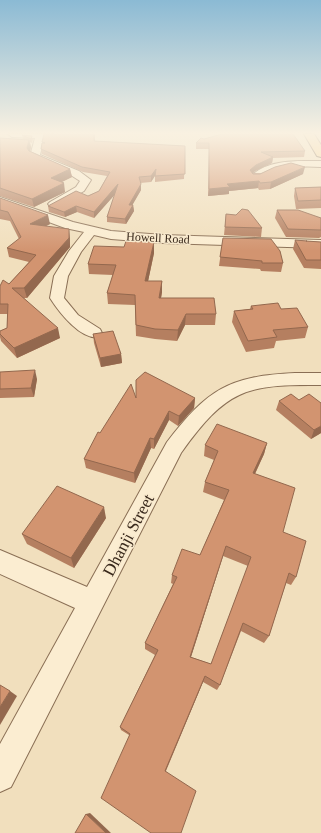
<svg xmlns="http://www.w3.org/2000/svg" width="321" height="833" font-family="Georgia,serif">
  <style>
    .lines { fill: none; stroke-linecap: round; stroke-linejoin: round }
    .minor-casing { stroke: #8a6f55; stroke-width: 2 }
    .primary-casing { stroke: #573d2a; stroke-width: 2 }
    .minor { fill: #fbedd1; fill-rule: evenodd }
    .primary { fill: #f8d391; fill-rule: evenodd }
    .wall { fill: #b57f60; fill-rule: evenodd }
    .shaded-wall { fill: #93684e }
    .building { fill: #d29470; stroke: #93684e; fill-rule: evenodd }
    .labels { text-anchor: middle; stroke-width: 3; stroke-linejoin: round; paint-order: stroke }
    .far-street-label { font-size: 12px; fill: #38281b; stroke: #f8e9cd }
    .near-street-label { font-size: 17px; fill: #38281b; stroke: #f8e9cd }
  </style>
  <rect width="100%" height="100%" fill="#f1dfbd"/>
  <g class="lines">
    <defs>
      <g id="minor">
        <polygon points="8,134 54,134 53,136 44,138 40,155 79,171 91,180 84,191 58,206 50,206 48,204 50,202 76,187 80,181 66,172 32,158 30,156 35,138 12,137"/>
        <path d="M 304,161 L 321,161 L 321,167 C 306,166 290,166 276,171 C 268,173 261,181 252,179 L 251,177 C 262,163 287,161 304,161 Z"/>
        <path d="M 0,197 L 73,222 L 111,231 L 163,235 L 321,240 L 321,248 L 163,243 L 111,239 L 94,235 L 81,252 L 68,276 L 64,298 L 78,315 L 100,329 L 102,333 L 100,337 C 81,341 59,312 50,298 L 54,276 L 69,251 L 84,232 L 65,228 L 0,204 Z"/>
        <path d="M 295,373 L 321,373 L 321,385 C 245,384 226,390 181,453 L 11,787 L 0,792 L 0,744 L 75,608 L 0,574 L 0,550 L 87,587 L 167,442 C 207,390 228,376 295,373 Z"/>
      </g>
      <polygon id="primary" points="304,134 314,134 321,145 321,157 317,156"/>
    </defs>
    <!-- minor casing -->
    <use href="#minor" class="minor-casing"/>
    <!-- primary casing -->
    <use href="#primary" class="primary-casing"/>
    <!-- minor -->
    <use href="#minor" class="minor"/>
    <!-- primary -->
    <use href="#primary" class="primary"/>
  </g>
  <!-- wall -->
  <g class="wall">
    <polygon points="45,134 95,134 95,141 185,146 184,179 155,182 155,176 151,182 140,183 141,190 132,205 133,205 134,211 126,224 107,222 107,217 115,194 94,218 77,212 65,217 49,212 48,206 88,196 99,191 107,176 83,172 42,154 41,149"/>
    <polygon points="22,135 33,139 32,143 30,142 31,147 30,151 70,169 72,177 61,182 65,192 34,207 0,196 0,138 24,139 23,139"/>
    <polygon points="204,139 305,151 304,157 273,158 272,163 255,171 253,173 303,174 270,189 259,190 258,188 229,191 229,194 208,196 209,149 196,149 196,143"/>
    <polygon points="321,187 321,208 296,209 294,196 295,188"/>
    <polygon points="0,198 50,224 46,226 70,238 70,247 27,298 24,298 60,338 17,358 1,341 0,337 0,331 7,328 7,314 0,314 0,286 9,284 29,262 9,257 7,248 19,239 10,221 0,219"/>
    <polygon points="277,210 321,218 321,237 319,238 286,237 275,218"/>
    <polygon points="226,214 262,228 261,237 224,235"/>
    <polygon points="223,238 283,263 281,272 261,271 260,269 219,266"/>
    <polygon points="295,240 307,241 321,242 321,269 304,268 293,249"/>
    <polygon points="154,242 154,253 148,281 162,281 162,292 161,298 216,314 215,325 185,325 177,341 155,339 136,336 135,305 108,304 107,293 113,275 89,274 88,264 124,247"/>
    <polygon points="251,306 281,309 308,327 305,338 276,341 274,348 246,352 232,322 234,311 250,309"/>
    <polygon points="93,334 121,354 122,363 101,367 94,343"/>
    <polygon points="0,372 37,379 34,397 0,398"/>
    <polygon points="136,398 195,398 194,408 178,426 169,420 154,449 151,448 135,483 86,468 84,459 100,433"/>
    <polygon points="299,400 321,433 311,439 276,410 279,401"/>
    <path d="M 267,443 L 264,454 L 255,474 L 283,532 L 296,577 L 291,585 L 286,583 L 269,636 L 264,643 L 241,631 L 220,685 L 217,690 L 203,682 L 166,771 L 181,833 L 129,735 L 121,730 L 120,727 L 155,655 L 145,649 L 145,643 L 173,584 L 171,583 L 172,575 L 200,555 L 224,500 L 203,492 L 205,482 L 214,460 L 204,456 L 205,445 ZM 223,556 L 248,566 L 211,664 L 191,657 Z"/>
    <polygon points="106,518 74,568 27,544 22,534"/>
  </g>
  <!-- shaded-wall -->
  <g class="shaded-wall">
    <polygon points="29,140 31,147 29,156 27,148"/>
    <polygon points="273,157 272,163 255,171 250,177 250,170 256,165"/>
    <polygon points="305,167 303,174 270,189 271,182"/>
    <polygon points="70,169 72,177 52,187 51,178"/>
    <polygon points="156,169 156,174 151,182 151,176"/>
    <polygon points="259,181 258,188 229,191 229,194 208,196 209,189 227,184"/>
    <polygon points="64,183 65,192 34,207 32,199"/>
    <polygon points="118,184 119,190 94,218 94,212"/>
    <polygon points="141,184 141,190 129,211 129,205"/>
    <polygon points="133,205 134,211 126,224 125,219"/>
    <polygon points="76,206 77,212 65,217 64,212"/>
    <polygon points="48,215 50,224 32,233 30,224"/>
    <polygon points="69,229 70,238 70,247 27,298 24,288"/>
    <polygon points="154,242 154,253 146,291 145,281"/>
    <polygon points="162,281 162,292 159,309 159,298"/>
    <polygon points="186,314 185,325 177,341 178,330"/>
    <polygon points="58,328 60,338 17,358 14,348"/>
    <polygon points="121,354 122,363 101,367 100,358"/>
    <polygon points="35,370 37,379 34,397 31,388"/>
    <polygon points="195,398 194,408 178,426 179,416"/>
    <polygon points="169,411 169,420 154,449 154,439"/>
    <polygon points="321,426 321,433 311,439 314,430"/>
    <polygon points="150,438 151,448 135,483 134,473"/>
    <polygon points="267,443 264,454 250,484 253,473"/>
    <polygon points="104,507 106,518 74,568 71,558"/>
    <polygon points="226,546 223,556 189,663 190,657"/>
    <polygon points="205,676 203,682 165,772 165,771"/>
    <polygon points="10,691 17,696 0,725 0,707"/>
    <polygon points="90,813 111,833 106,833 86,814"/>
  </g>
  <!-- building -->
  <g class="building">
    <polygon points="44,134 94,134 94,141 185,146 185,174 155,176 156,169 151,176 139,177 141,184 129,205 133,205 125,219 107,217 118,184 94,212 76,206 64,212 48,206 76,191 88,196 99,191 110,172 82,167 41,149 42,143 45,143 42,142"/>
    <polygon points="222,134 293,134 305,151 261,152 273,157 256,165 250,170 253,174 260,174 275,167 291,163 305,167 271,182 260,183 259,181 227,184 230,187 209,189 209,143 196,143 201,138 204,139"/>
    <polygon points="22,135 32,136 31,139"/>
    <polygon points="0,138 29,140 27,148 29,151 70,169 51,178 64,183 32,199 0,188"/>
    <polygon points="321,187 321,200 298,201 295,188"/>
    <polygon points="0,198 48,215 30,224 69,229 69,238 24,288 12,288 58,328 14,348 0,334 0,331 7,328 8,304 0,304 0,286 3,280 9,284 36,255 7,248 21,237 8,212 0,210"/>
    <polygon points="242,209 248,210 262,228 225,227 226,214 236,215"/>
    <polygon points="277,210 298,210 321,218 321,230 288,229"/>
    <polygon points="223,238 271,239 280,251 283,263 262,263 262,261 220,257"/>
    <polygon points="295,240 307,241 306,241 321,242 321,260 306,260"/>
    <polygon points="126,241 154,242 145,281 162,281 159,298 214,298 216,314 186,314 178,330 155,329 136,325 135,295 107,293 116,265 88,264 94,246 124,247"/>
    <polygon points="278,303 281,309 297,308 308,327 273,330 277,337 248,341 234,311 253,309 251,306"/>
    <polygon points="113,331 121,354 100,358 93,334"/>
    <polygon points="35,370 31,388 0,389 0,372"/>
    <polygon points="145,372 195,398 179,416 169,411 154,439 150,438 134,473 84,459 98,432 100,433 131,384 136,398 136,380"/>
    <polygon points="291,394 299,400 309,394 321,403 321,426 314,430 279,401"/>
    <path d="M 217,424 L 267,443 L 253,473 L 295,488 L 283,532 L 306,541 L 296,577 L 289,573 L 269,636 L 243,623 L 220,685 L 205,676 L 165,771 L 196,791 L 181,833 L 151,833 L 101,798 L 130,734 L 120,727 L 158,650 L 145,643 L 177,577 L 172,575 L 182,549 L 200,555 L 229,490 L 205,482 L 218,451 L 205,445 ZM 226,546 L 251,557 L 211,664 L 190,657 Z"/>
    <polygon points="57,486 104,507 71,558 22,534"/>
    <polygon points="0,685 10,691 0,707"/>
    <polygon points="86,814 106,833 75,833"/>
  </g>
  <!-- sky -->
  <linearGradient id="sky" x2="0" y2="1"><stop stop-color="#8bbad4"/><stop offset="0.53" stop-color="#f9f1e1"/><stop offset="1" stop-color="#f9f1e1" stop-opacity="0"/></linearGradient>
  <rect width="321" height="251" fill="url(#sky)"/>
  <g class="labels">
    <!-- far-street labels -->
    <g class="far-street-label">
      <text transform="translate(158 238) rotate(3)" y="4">Howell Road</text>
    </g>
    <!-- near-street labels -->
    <g class="near-street-label">
      <text transform="translate(128 535) rotate(-62)" y="6">Dhanji Street</text>
    </g>
  </g>
</svg>
